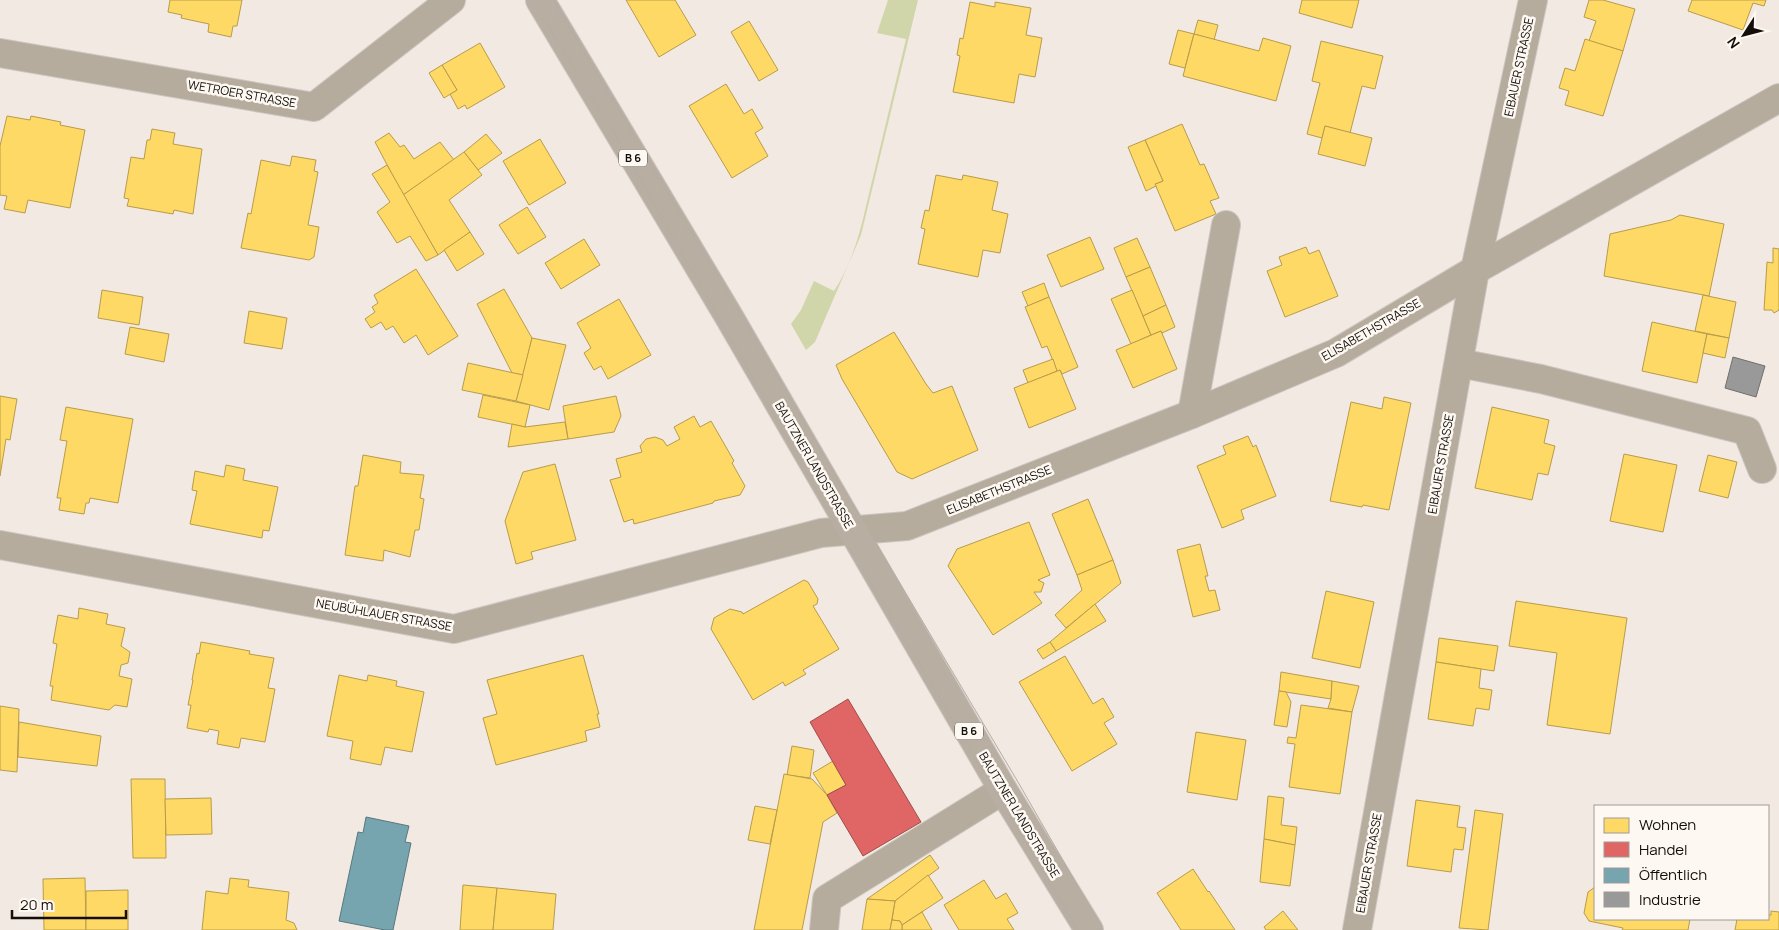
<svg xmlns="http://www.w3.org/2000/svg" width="1779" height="930" font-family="Manrope,sans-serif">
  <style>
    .green { fill: #d1d6aa }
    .homes { fill: #ffd966; stroke: #b89c4a }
    .shops { fill: #e06666; stroke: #a24c4a }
    .public { fill: #76a5af; stroke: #58787e }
    .industry { fill: #999; stroke: #716f6e }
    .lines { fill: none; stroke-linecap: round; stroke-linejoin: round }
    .minor-casing { stroke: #ccc6c1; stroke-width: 30 }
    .major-casing { stroke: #ccc6c1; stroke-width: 30 }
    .minor { stroke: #b6ac9e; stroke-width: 28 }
    .major { stroke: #b9aea2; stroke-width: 28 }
    .tram { stroke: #b5ada3; stroke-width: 1 }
    .labels { text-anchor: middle; stroke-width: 5; stroke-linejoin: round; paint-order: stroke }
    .shield { fill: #fdf8f2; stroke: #595450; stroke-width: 1 }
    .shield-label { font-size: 11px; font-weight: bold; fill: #130e0a }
    .street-label { font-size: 12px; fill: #130e0a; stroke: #fdf8f2 }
  </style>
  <rect width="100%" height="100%" fill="#f1e9e2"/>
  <!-- green -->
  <path class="green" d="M 888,0 L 918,0 L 861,235 L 815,342 L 806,350 L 791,324 L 801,310 L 814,281 L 834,291 C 847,272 856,246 862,223 L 906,39 L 877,33 Z"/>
  <!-- homes -->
  <g class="homes">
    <polygon points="170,0 242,0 237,26 233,26 231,37 208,32 209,24 181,18 182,15 168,12"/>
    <polygon points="626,0 675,0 696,35 659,57"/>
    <polygon points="1302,0 1359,0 1352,28 1299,13"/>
    <polygon points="1589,0 1603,0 1635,9 1623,51 1589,41 1596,21 1584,17"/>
    <polygon points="1692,0 1766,0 1764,6 1753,3 1743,30 1688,11"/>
    <polygon points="970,2 995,7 995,2 1031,8 1026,35 1042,38 1035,77 1019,74 1014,103 953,92 960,56 957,55 960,38 963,39"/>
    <polygon points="1198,20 1218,25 1214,40 1194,34"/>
    <polygon points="749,21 778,70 759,81 731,32"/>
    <polygon points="1178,30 1194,34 1185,68 1169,64"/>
    <polygon points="1194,34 1259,51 1263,38 1291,46 1276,101 1183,76"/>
    <polygon points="1585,39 1623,51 1603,116 1565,105 1569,91 1559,88 1565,68 1575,71"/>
    <polygon points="1321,41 1383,56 1375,89 1362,86 1350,133 1325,126 1322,138 1307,134 1320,83 1312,81"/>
    <polygon points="480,43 505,87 467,109 465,105 458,109 450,94 457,90 442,65"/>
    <polygon points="442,65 457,90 444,98 429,73"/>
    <polygon points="726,84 744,114 752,109 763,128 755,133 768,156 732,178 689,106"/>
    <polygon points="7,116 30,120 31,116 61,122 60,125 85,130 70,208 28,200 25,213 4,209 7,196 0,195 0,146"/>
    <polygon points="1182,124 1200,165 1204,164 1219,198 1210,201 1216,214 1175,231 1155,184 1163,181 1145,140"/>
    <polygon points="1325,126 1372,138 1365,166 1318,154"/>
    <polygon points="152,129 175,133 173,144 202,149 193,214 174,210 173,214 127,206 129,199 124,198 131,157 144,159 147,140 150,140"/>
    <polygon points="389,133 400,147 404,145 414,159 440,142 454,160 403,195 375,142"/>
    <polygon points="486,134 502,153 478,170 464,152"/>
    <polygon points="540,139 566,183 529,205 503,161"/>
    <polygon points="1145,140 1163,181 1155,184 1156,186 1146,191 1128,147"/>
    <polygon points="464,152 482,175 449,200 470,232 438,255 403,195"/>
    <polygon points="292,156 316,160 314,171 318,172 308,225 319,227 314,257 309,260 241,248 248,213 251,214 261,160 290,166"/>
    <polygon points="387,165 438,255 426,261 410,236 397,243 377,212 390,202 372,174"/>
    <polygon points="936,175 962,180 963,175 998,182 992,210 1008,214 1000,253 983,250 978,277 918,264 925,229 921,228 925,210 929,211"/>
    <polygon points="527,207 546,237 518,254 499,225"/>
    <polygon points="1680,215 1724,224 1709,296 1604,276 1610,234 1671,220"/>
    <polygon points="470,232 484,254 457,271 444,250"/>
    <polygon points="1090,237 1104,269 1061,287 1047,255"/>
    <polygon points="1137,238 1150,267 1126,277 1114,248"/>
    <polygon points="584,239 600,265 561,289 545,263"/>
    <polygon points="1306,247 1309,254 1319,250 1338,296 1285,317 1267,271 1282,265 1279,257"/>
    <polygon points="1773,248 1779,249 1779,310 1774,313 1772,310 1764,310 1767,262 1773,263"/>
    <polygon points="1150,267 1166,305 1143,316 1126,277"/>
    <polygon points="416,269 458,336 428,355 416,335 404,343 393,326 386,330 381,322 371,328 365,319 375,312 372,307 378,303 374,295"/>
    <polygon points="1044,283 1049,297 1028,306 1022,292"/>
    <polygon points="504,289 532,338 523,375 512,373 477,304"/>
    <polygon points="102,290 143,297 139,325 98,318"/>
    <polygon points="1132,290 1151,335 1131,344 1111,299"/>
    <polygon points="1703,295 1736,302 1729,338 1695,331"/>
    <polygon points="1049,297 1078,367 1062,374 1060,370 1057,371 1047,346 1042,348 1025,307"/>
    <polygon points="619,299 651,355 608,379 601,366 594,370 584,353 591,348 577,323"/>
    <polygon points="1166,305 1175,327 1162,333 1161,331 1151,335 1143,316"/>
    <polygon points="249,311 287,318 282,349 244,343"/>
    <polygon points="1652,322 1707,334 1697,383 1642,371"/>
    <polygon points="130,327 169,334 164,362 125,354"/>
    <polygon points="1161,331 1177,369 1133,388 1116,350"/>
    <polygon points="894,332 926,384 933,393 952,386 978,450 912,479 897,472 842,379 836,365"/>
    <polygon points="1707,334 1729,338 1725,358 1703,353"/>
    <polygon points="532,338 566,345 549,410 516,401"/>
    <polygon points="1053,359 1057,371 1028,383 1023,370"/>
    <polygon points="468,363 523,375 516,401 462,390"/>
    <polygon points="1060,370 1076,409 1029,428 1014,388"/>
    <polygon points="483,395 530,405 525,427 478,417"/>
    <polygon points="0,396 17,399 10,440 6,439 0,476"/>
    <polygon points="616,396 621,416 614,432 568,439 563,406"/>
    <polygon points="1384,397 1411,403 1389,510 1363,505 1362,507 1330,501 1351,402 1382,409"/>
    <polygon points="66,407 133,419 118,503 90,498 89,503 86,503 84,514 59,510 61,498 57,498 67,441 60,440"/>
    <polygon points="1492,407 1549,420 1544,443 1555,446 1548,475 1538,473 1532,500 1475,488"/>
    <polygon points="694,416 700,427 711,421 734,461 732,463 745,486 740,495 714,501 713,503 634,524 633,519 624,522 610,480 621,477 616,459 642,452 640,446 646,439 655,437 663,440 667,446 680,439 674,427"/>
    <polygon points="565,422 568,439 508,447 512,424 525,427"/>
    <polygon points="1248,436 1253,447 1256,445 1276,496 1241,510 1244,519 1222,528 1197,466 1226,454 1223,446"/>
    <polygon points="1624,454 1677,465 1663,532 1610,521"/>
    <polygon points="363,455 401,462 400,473 424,475 420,498 424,499 419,530 415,530 410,557 384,550 383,561 345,555 355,486 358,486"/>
    <polygon points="1708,455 1737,462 1728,498 1699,491"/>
    <polygon points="555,464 576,540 531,552 533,559 516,564 505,521 523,472"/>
    <polygon points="226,465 245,469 243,480 278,487 269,531 263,530 262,538 190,524 197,491 192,490 195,471 224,477"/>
    <polygon points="1088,499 1113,560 1077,575 1052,514"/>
    <polygon points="1029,522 1050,575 1038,580 1044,583 1041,592 1034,592 1042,603 993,635 948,566 957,549"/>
    <polygon points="1200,544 1208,576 1205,576 1209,591 1215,590 1220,610 1193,617 1177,550"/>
    <polygon points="1113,560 1121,583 1066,628 1055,615 1082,590 1077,575"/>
    <polygon points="804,580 808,582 818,599 817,604 813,606 839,649 803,670 806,674 785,686 783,682 753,700 711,629 714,618 730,609 742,612 743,614"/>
    <polygon points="1326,591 1374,602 1360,668 1312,658"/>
    <polygon points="1516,601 1627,618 1610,734 1547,725 1557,653 1509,646"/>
    <polygon points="1095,604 1106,621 1056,651 1050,642"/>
    <polygon points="79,608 108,614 106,624 125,628 121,646 130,652 128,663 121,665 119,676 132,679 127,707 115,705 109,710 51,700 53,686 50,686 57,644 53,643 58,615 78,619"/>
    <polygon points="1439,638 1498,646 1494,671 1436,662"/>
    <polygon points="201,642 250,651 249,654 274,658 268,688 275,689 265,742 241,738 239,748 217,744 219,731 209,729 208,732 187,728 191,705 188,705 193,680 192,680 197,653 199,654"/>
    <polygon points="1050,642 1056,651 1043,659 1037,650"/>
    <polygon points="583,655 599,714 597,714 600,727 585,731 587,741 496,765 483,718 497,714 487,680"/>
    <polygon points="1065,656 1093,704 1103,698 1114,717 1104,723 1117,744 1072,771 1019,682"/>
    <polygon points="1436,662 1481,669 1479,688 1492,690 1489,710 1476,708 1473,726 1428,719"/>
    <polygon points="1281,672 1332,681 1331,699 1279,691"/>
    <polygon points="339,675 367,681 368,675 397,681 396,686 424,692 412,752 385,747 381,765 350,759 353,741 327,736"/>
    <polygon points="1332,681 1359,686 1352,712 1328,708 1331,699"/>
    <polygon points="1279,691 1286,692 1291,702 1287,727 1274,725"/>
    <polygon points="1301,705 1352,712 1340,794 1289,787 1295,744 1287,743 1288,737 1296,738"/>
    <polygon points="0,706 19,709 17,772 0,770"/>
    <polygon points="19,722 101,736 97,766 18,757"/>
    <polygon points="1196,732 1246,740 1237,800 1187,792"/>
    <polygon points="792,746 814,750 810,778 787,775"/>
    <polygon points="833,761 846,785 827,795 813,773"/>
    <polygon points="784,774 812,779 827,795 837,813 823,822 802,930 754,930"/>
    <polygon points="131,779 165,779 166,858 133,858"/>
    <polygon points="1268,796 1284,798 1281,825 1297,827 1295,845 1264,839"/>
    <polygon points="211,798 212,834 166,835 165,799"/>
    <polygon points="1416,800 1460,806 1457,827 1466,828 1463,850 1454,849 1451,872 1407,866"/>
    <polygon points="755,806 777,810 770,844 748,840"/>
    <polygon points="1475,810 1503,814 1488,930 1459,928"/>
    <polygon points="1264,839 1295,845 1290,886 1260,882"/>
    <polygon points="930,855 939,868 895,901 867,899"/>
    <polygon points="1193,869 1208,892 1209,891 1235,930 1181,930 1157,893"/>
    <polygon points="928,875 943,898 902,925 900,921 892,920 895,901"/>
    <polygon points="85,878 86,930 44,930 43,879"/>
    <polygon points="230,878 249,880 248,887 289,892 286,920 294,923 297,930 202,930 206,891 228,894"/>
    <polygon points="984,880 996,899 1006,893 1018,913 1007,919 1014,930 959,930 944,905"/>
    <polygon points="463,885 497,888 493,930 460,930"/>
    <polygon points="1595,887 1595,919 1690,919 1688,930 1622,930 1623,928 1589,921 1584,913 1588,892"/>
    <polygon points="497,888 556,894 553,930 493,930"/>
    <polygon points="128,890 128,930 86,930 86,891"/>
    <polygon points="867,899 895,901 890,930 862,930"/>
    <polygon points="1283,911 1298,930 1266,930 1264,927"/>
    <polygon points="1771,911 1779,912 1779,930 1735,930 1737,919 1768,919 1768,915 1771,915"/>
    <polygon points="922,912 932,930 902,930 902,925"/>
    <polygon points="892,920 900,921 902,925 902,930 890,930"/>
  </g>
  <!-- shops -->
  <polygon class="shops" points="848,699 921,822 863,856 827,795 846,785 810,722"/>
  <!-- public -->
  <polygon class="public" points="366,817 409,826 405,842 411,843 393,930 385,930 339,921 358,832 363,833"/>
  <!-- industry -->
  <polygon class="industry" points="1733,357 1765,366 1756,397 1725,388"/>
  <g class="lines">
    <defs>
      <g id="minor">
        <polyline points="0,53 314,107 451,0"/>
        <polyline points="1459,363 1541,379 1747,431 1762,469"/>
        <polyline points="1192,414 1226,225"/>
        <polyline points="0,545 454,629 821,533 907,526 1192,414 1336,353 1475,270 1779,98"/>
        <polyline points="824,930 827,899 1003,790"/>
        <polyline points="1357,930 1475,270 1533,0"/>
      </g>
      <polyline id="major" points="540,0 728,315 1003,790 1089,930"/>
    </defs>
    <!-- minor casing -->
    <use href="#minor" class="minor-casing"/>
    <!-- major casing -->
    <use href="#major" class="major-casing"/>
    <!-- minor -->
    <use href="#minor" class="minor"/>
    <!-- major -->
    <use href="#major" class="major"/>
    <!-- tram -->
    <g class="tram">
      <polyline points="532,0 611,128 840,531 1078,930"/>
      <polyline points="553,0 1018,782 1103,930"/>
    </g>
  </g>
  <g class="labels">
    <!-- shield labels -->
    <g class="shield">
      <rect x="619" y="149.5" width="28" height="17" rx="4"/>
      <rect x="955" y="722.5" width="28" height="17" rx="4"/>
    </g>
    <g class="shield-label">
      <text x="633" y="162">B 6</text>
      <text x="969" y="735">B 6</text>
    </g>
    <!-- street labels -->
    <g class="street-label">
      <text transform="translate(1519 67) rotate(-78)" y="4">EIBAUER STRASSE</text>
      <text transform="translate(242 94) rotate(10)" y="4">WETROER STRASSE</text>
      <text transform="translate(1371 330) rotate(-30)" y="4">ELISABETHSTRASSE</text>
      <text transform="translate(1441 464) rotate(-80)" y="4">EIBAUER STRASSE</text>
      <text transform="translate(814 465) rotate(60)" y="4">BAUTZNER LANDSTRASSE</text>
      <text transform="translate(999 490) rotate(-22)" y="4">ELISABETHSTRASSE</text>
      <text transform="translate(384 615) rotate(10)" y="4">NEUBÜHLAUER STRASSE</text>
      <text transform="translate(1019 815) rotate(59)" y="4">BAUTZNER LANDSTRASSE</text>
      <text transform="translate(1369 863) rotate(-80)" y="4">EIBAUER STRASSE</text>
    </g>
  </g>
  <!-- legend -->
  <rect x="1594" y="805" width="175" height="115" fill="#fdf8f2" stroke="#9f9a95"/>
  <rect x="1604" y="818" width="25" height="15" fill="#ffd966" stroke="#9f9a95"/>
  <text x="1639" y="830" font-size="15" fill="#130e0a">Wohnen</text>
  <rect x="1604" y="842" width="25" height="15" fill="#e06666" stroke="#9f9a95"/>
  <text x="1639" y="855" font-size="15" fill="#130e0a">Handel</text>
  <rect x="1604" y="868" width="25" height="15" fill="#76a5af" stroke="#9f9a95"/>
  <text x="1639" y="880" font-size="15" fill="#130e0a">Öffentlich</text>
  <rect x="1604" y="892" width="25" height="15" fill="#999999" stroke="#9f9a95"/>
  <text x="1639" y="905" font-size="15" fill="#130e0a">Industrie</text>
  <!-- north arrow -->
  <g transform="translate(1744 35) rotate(234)" stroke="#fdf8f2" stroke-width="4" paint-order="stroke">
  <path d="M0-4L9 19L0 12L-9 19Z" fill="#130e0a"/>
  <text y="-8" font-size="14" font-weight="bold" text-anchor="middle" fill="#130e0a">N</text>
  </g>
  <!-- scale -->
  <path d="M12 910v8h114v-8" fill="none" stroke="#130e0a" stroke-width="2.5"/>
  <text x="20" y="910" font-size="15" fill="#130e0a" stroke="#fdf8f2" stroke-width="4" paint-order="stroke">20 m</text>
</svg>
